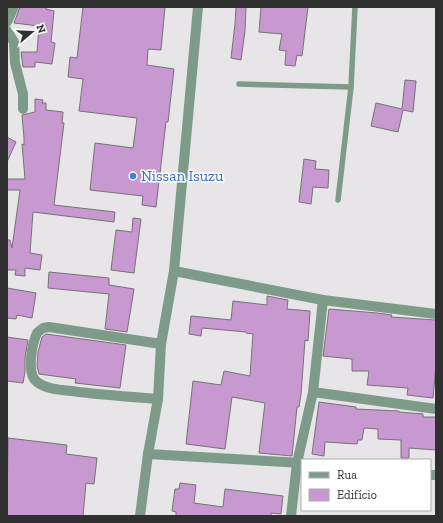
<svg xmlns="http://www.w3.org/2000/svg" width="443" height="523" font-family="'Zilla Slab',serif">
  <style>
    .building { fill: #c799d0; stroke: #757275 }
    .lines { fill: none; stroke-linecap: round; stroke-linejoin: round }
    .service { stroke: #7e9a88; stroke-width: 5.5 }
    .minor { stroke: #7e9a88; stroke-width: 10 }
    .tertiary { stroke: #7e9a88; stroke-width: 10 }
    .shop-dot { fill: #3f7fe0; stroke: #fff; stroke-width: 1.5 }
    .labels { text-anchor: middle; stroke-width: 3; stroke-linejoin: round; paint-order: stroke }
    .shop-label { font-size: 15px; fill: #366cbe; stroke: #fff; text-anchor: start }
  </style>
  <rect width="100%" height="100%" fill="#e8e5e9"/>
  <!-- building -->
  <g class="building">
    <polygon points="20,7 47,7 46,9 54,11 51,42 55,43 52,64 35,62 35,67 23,67 21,52 37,52 39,26 14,23"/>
    <polygon points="83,7 165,7 161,50 148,49 147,65 174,69 168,122 166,122 156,207 142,205 143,196 90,190 95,143 133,148 137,118 79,111 83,79 68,77 70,57 77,58"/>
    <polygon points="236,7 246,7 245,31 241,60 231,58 235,24"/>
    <polygon points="261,7 308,7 302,56 297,55 295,66 285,65 286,51 279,50 282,34 259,32"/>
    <polygon points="405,80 416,81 413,112 403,110 398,132 371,126 376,103 402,109"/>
    <polygon points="35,99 43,100 42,103 46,103 46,110 63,112 62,123 64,123 54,205 115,212 114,222 33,212 30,253 42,255 40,270 25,268 25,276 15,275 16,270 7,270 7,240 10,240 12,248 20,190 7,190 7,179 25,179 22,144 24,145 24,138 22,115 35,112"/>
    <polygon points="7,137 16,142 7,162"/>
    <polygon points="304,159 316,161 315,169 329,170 328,188 313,187 311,204 299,202"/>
    <polygon points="133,218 141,219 134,273 111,270 116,230 132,232"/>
    <polygon points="49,272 109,278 109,285 134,289 127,332 105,329 109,294 48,288"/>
    <polygon points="7,288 36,293 32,318 17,315 16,319 7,318"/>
    <polygon points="267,296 288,300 287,309 310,311 308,341 305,340 301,394 299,407 297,407 292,456 259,453 265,403 232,397 225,449 186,444 193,381 221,385 224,371 250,376 253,334 246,333 246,332 202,328 201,336 189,334 191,316 231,320 233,301 267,305"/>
    <polygon points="329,309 377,313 392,315 391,317 436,320 436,365 433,398 407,395 408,388 367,385 369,371 352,371 352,359 323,356"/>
    <polygon points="46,334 126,345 120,388 75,383 76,379 39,374 37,366 38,352 42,337"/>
    <polygon points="7,337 28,340 25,358 25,372 23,383 7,381"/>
    <polygon points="319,402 356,407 356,409 399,411 399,412 423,414 423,417 436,417 436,450 409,448 409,458 401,458 401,440 378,439 378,429 364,428 362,440 358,440 357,444 325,442 324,456 312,454"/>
    <polygon points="8,438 67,445 66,454 97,458 94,484 86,483 83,516 7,516"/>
    <polygon points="180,483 196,485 194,503 223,507 225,489 283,496 281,514 271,513 271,516 176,516 176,512 172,511 175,489 179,489"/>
  </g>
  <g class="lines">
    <!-- service -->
    <g class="service">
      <polyline points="239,84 351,87"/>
      <polyline points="338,200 351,87 355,7"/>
    </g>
    <!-- minor -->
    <g class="minor">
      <polyline points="7,22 14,7"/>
      <polyline points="7,31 14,42 15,63 23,94 23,109"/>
      <polyline points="174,271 323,300 436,314"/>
      <polyline points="313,392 436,409"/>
      <path d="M 158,399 C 131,397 105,395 79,392 C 66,390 47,390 37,382 C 26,374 32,344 37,333 L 43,328 L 49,327 L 161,344"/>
      <polyline points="148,454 302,463"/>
      <polyline points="430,475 436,475"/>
      <polyline points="291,516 297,463 313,392 323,300"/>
    </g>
    <!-- tertiary -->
    <polyline class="tertiary" points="140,516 148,454 158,399 161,344 174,271 198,7"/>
  </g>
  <!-- markers -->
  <circle class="shop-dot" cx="133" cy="176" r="4"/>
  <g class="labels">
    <!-- shop labels -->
    <g class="shop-label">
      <text x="141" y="181">Nissan Isuzu</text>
    </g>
  </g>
  <!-- border -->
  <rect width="443" height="523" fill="none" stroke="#313031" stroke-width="16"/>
  <!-- legend -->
  <rect x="301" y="459" width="130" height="52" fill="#ffffff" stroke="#adacad"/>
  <rect x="309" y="472" width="20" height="6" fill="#7e9a88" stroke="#adacad"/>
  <text x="337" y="479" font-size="12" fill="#313031">Rua</text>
  <rect x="309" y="489" width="20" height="12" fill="#c799d0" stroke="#adacad"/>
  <text x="337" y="499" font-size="12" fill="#313031">Edifício</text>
  <!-- north arrow -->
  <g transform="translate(32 32) rotate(71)" stroke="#ffffff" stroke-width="3" paint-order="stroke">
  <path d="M0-3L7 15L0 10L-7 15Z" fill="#313031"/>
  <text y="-6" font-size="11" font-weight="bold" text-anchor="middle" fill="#313031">N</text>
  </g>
</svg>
